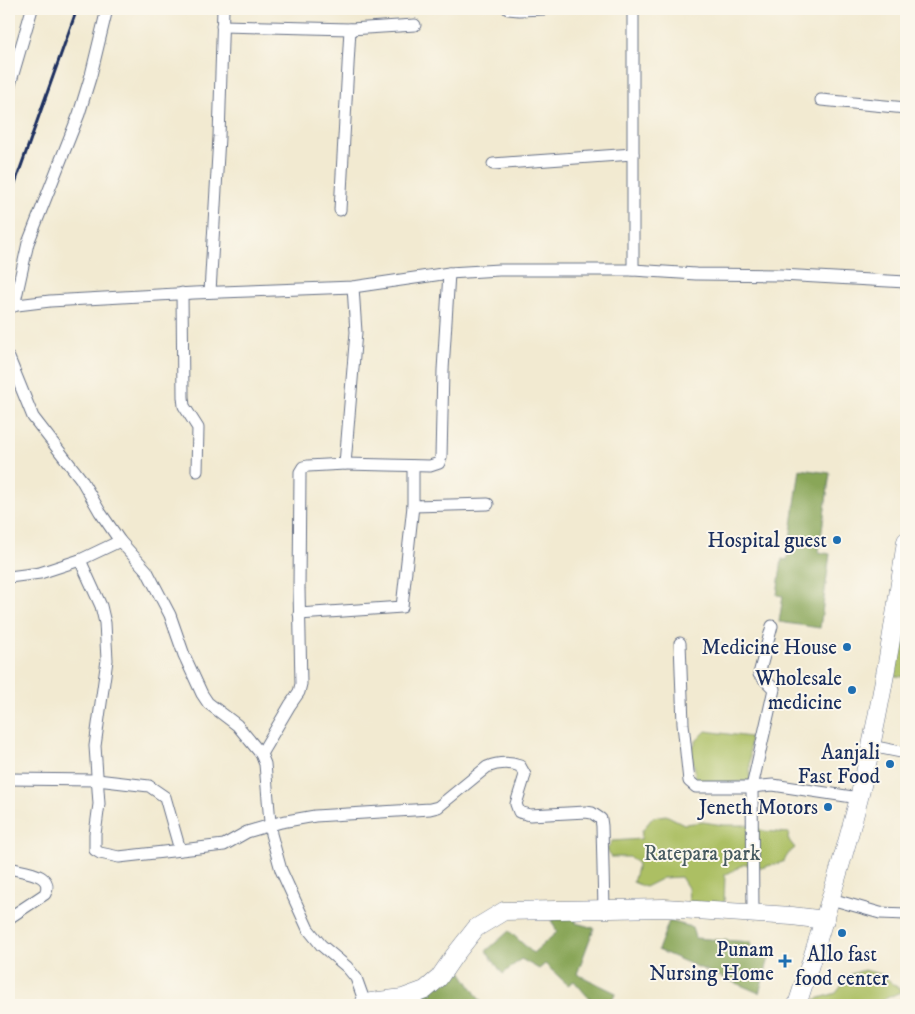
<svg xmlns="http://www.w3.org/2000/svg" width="915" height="1014" font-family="'IM FELL DW Pica',serif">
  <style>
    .green { fill: #acbf63; stroke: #647760 }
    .forest { fill: #89a659; stroke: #526a5c }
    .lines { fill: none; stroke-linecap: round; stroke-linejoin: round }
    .minor-casing { stroke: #667086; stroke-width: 13 }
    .primary-casing { stroke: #667086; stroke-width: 19 }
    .minor { stroke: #fff; stroke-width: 11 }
    .primary { stroke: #fff; stroke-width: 18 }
    .rail { stroke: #1b2f5e; stroke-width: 3 }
    .poi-dot { fill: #1f6fb2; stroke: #fbf7ec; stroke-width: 2 }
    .labels { text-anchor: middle; stroke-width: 4; stroke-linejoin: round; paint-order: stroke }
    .poi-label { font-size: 21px; fill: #1b2f5e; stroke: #fbf7ec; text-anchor: end }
    .park-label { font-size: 21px; fill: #465a60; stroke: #fbf7ec }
  </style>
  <rect width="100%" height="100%" fill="#fbf7ec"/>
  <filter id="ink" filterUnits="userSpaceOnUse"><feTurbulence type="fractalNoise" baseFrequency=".02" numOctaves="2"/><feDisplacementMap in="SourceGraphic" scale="10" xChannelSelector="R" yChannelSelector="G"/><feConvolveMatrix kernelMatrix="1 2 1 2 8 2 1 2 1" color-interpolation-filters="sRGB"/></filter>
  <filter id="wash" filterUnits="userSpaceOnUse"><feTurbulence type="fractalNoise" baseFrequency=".0096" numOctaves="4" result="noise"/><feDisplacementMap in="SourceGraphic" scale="20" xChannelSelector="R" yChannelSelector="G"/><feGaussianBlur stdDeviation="1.12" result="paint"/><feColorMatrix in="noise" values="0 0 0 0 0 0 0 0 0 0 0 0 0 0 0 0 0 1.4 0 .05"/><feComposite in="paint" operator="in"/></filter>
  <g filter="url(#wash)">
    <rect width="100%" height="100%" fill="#f2ead1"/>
    <!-- green -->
    <g class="green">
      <polygon points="906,568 906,677 895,676"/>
      <polygon points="706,731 750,737 750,781 695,786 695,770 690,751 697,740"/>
      <polygon points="666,815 684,824 703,822 723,825 748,825 764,831 789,833 788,839 795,848 789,853 783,862 761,868 745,864 725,875 724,904 689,902 688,888 681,877 663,878 645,887 633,882 638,864 630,857 611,857 607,849 612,841 641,839 642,831 653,817"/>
      <path d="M 864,970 L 881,974 L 902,991 C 893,996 883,998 877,1005 L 808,1005 L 810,1001 L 836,993 L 851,974 Z"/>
    </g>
    <!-- forest -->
    <g class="forest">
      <polygon points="800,469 830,473 819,552 830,554 820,628 779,622 783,596 777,595 782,559 787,560"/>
      <polygon points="577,911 576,923 594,928 577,974 616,993 608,1005 595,1005 574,981 568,985 545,964 539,969 521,959 503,974 486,951 509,931 533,953 557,932 551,920"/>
      <polygon points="669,921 692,927 695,938 751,942 750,953 770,955 759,993 658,950"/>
      <polygon points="455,962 483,1005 420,1005 419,1001"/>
    </g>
  </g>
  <g filter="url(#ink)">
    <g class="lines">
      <defs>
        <g id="minor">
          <polyline points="508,9 519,10 544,9"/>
          <polyline points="222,26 350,29 415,25"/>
          <polyline points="9,88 32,9"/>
          <polyline points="821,100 906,108"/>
          <polyline points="493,164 633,154"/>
          <polyline points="340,210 350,29"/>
          <polyline points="633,270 633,9"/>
          <polyline points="210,292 219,137 223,9"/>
          <polyline points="182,293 183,397 184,406 198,428 197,471"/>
          <polyline points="9,306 50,301 194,293 353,287 449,273 499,270 633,270 696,274 781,275 906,282"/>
          <polyline points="14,306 28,243 79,114 91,75 107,9"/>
          <polyline points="9,358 33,417 81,479 100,512 120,541 147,571 170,615 184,655 202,694 208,703 237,725 261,754 265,764 271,834 281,870 308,929 321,945 347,967 356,978 365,1003"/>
          <polyline points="345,464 430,466 439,463 441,457 443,370 449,273"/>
          <polyline points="413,466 413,506 488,504"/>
          <path d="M 80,560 L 101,606 L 105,623 L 107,660 L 95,746 L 99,804 L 95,834 L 95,850 L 100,853 L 119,857 L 190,849 L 224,845 L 247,832 L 281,822 L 315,816 L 430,809 L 438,807 L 487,767 C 497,763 509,762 520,766 L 525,775 L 516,804 L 519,812 L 530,815 L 586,812 L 592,813 L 601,819 L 602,826 L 604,909"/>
          <polyline points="9,577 40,573 80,560 120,541"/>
          <polyline points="299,614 402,607 413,506"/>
          <polyline points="680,643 683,724 689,781 696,787 752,787 773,785 859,798"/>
          <polyline points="871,746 906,753"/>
          <polyline points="261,754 290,705 299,692 301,684 299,589 300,472 303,467 308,466 345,464 356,332 353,287"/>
          <polyline points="9,779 97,780 149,786 165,797 180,850"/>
          <path d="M 9,868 C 23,872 55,873 45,894 L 9,918"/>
          <polyline points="831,899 880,913 906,914"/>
          <polyline points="753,913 752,787 774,689 759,674 772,626"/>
        </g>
        <g id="primary">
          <polyline points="363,1005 371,1002 403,998 425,990 439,978 454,956 476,928 504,911 664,908 792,916 825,920"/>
          <path d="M 797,1005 C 819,937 841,868 859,798 C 880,714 894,628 906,541"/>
        </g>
      </defs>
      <!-- minor casing -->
      <use href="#minor" class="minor-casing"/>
      <!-- primary casing -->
      <use href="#primary" class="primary-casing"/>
      <!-- minor -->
      <use href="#minor" class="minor"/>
      <!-- primary -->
      <use href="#primary" class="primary"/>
      <!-- rail -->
      <polyline class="rail" points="9,200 77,9"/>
    </g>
  </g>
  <!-- markers -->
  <g class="poi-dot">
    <circle cx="837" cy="540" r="5"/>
    <circle cx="847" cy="647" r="5"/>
    <circle cx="852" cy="690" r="5"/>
    <circle cx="890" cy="764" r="5"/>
    <circle cx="828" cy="807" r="5"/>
    <circle cx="842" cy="933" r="5"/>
    <path d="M782.5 953.5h5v5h5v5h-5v5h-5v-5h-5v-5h5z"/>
  </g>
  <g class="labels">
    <!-- poi labels -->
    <g class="poi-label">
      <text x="827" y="547">Hospital guest</text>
      <text x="837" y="654">Medicine House</text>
      <text x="842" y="685">Wholesale<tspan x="842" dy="24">medicine</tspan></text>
      <text x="880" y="759">Aanjali<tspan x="880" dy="24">Fast Food</tspan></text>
      <text x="818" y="814">Jeneth Motors</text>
      <text x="774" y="956">Punam<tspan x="774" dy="24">Nursing Home</tspan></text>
      <text x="842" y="961" text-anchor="middle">Allo fast<tspan x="842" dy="24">food center</tspan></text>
    </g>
    <!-- park labels -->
    <g class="park-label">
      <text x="702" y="860">Ratepara park</text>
    </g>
  </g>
  <!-- margin -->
  <rect width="915" height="1014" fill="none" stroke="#fbf7ec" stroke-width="30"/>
</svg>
